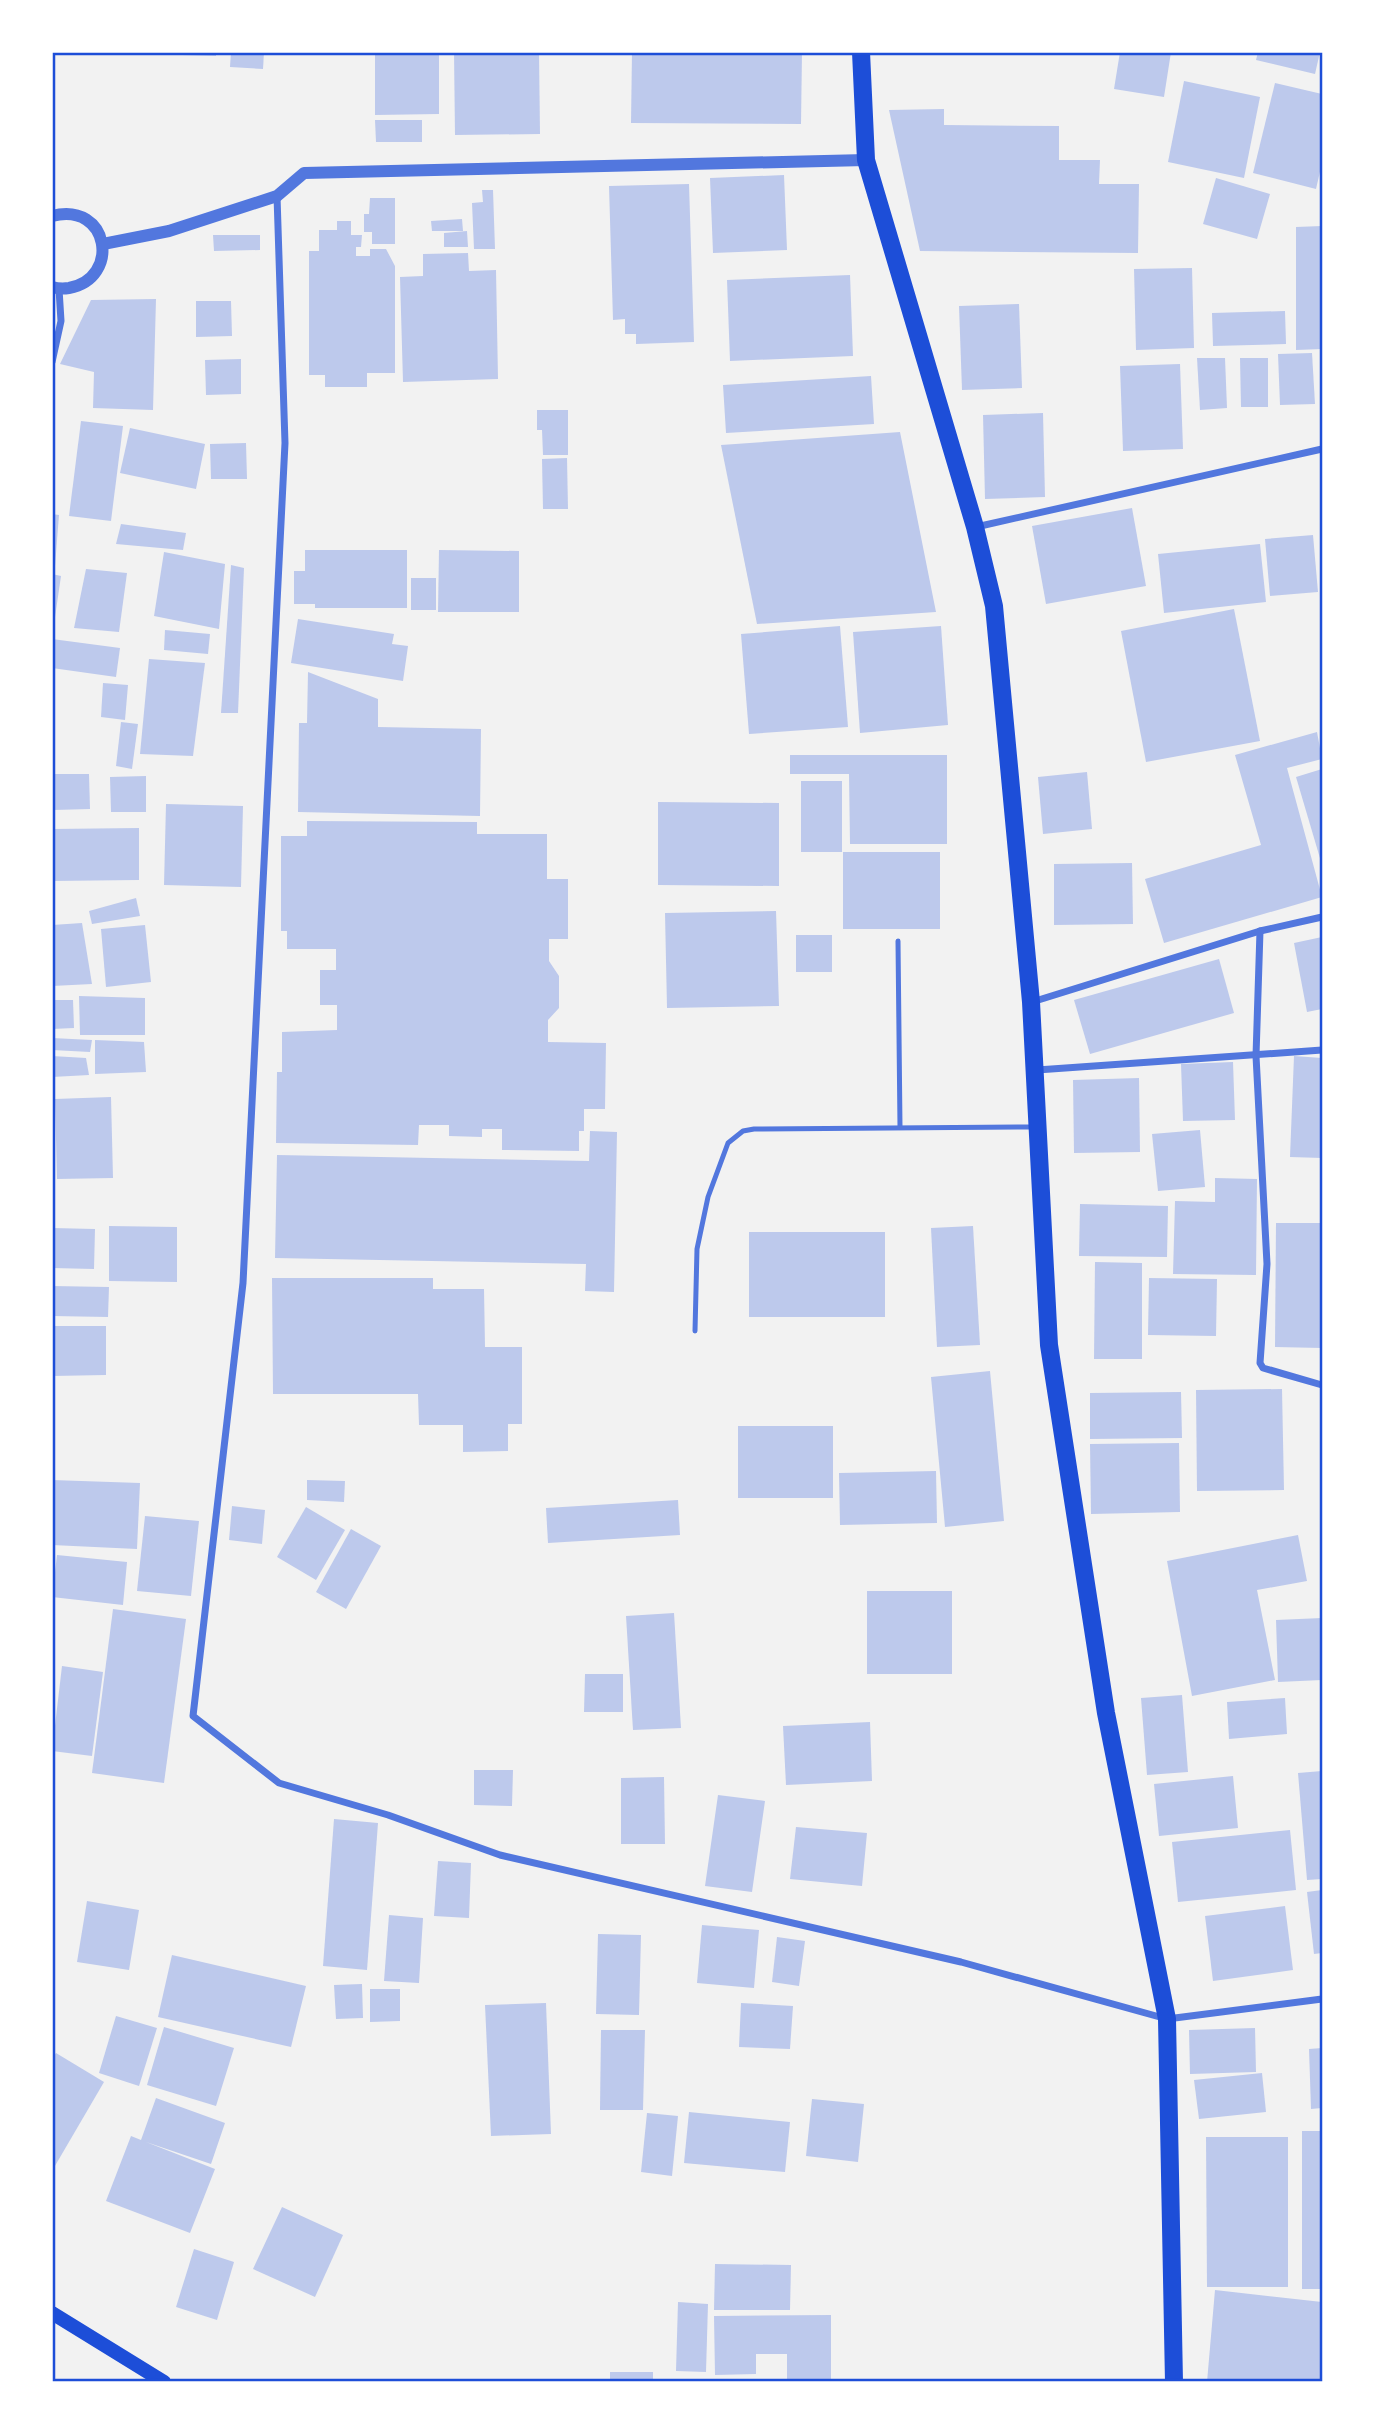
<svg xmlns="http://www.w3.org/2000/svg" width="1375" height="2434" font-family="'Archivo Narrow',sans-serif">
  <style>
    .building { fill: #bdc9ec }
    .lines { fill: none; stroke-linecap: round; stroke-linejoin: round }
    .service { stroke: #5277de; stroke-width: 5 }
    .minor { stroke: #5277de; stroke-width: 7 }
    .tertiary { stroke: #5277de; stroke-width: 12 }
    .secondary { stroke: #1d4ed8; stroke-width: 14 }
    .primary { stroke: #1d4ed8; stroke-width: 18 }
    .neatline { fill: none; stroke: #1d4ed8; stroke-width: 2.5 }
  </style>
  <rect width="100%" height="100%" fill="#f2f2f2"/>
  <!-- building -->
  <g class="building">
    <polygon points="182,52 216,52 216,56 182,55"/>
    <polygon points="231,52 264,52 263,69 230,67"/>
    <polygon points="375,52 439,53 439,114 375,115"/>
    <polygon points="454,52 539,52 540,134 455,135"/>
    <polygon points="632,52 802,52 801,124 631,123"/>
    <polygon points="1120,52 1171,52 1164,97 1114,89"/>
    <polygon points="1258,52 1320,52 1315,74 1256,60"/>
    <polygon points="1184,81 1260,97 1244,178 1168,162"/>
    <polygon points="1275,83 1322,94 1322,163 1316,189 1253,173"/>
    <polygon points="944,109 944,125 1059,126 1059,160 1100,160 1099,184 1139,184 1138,253 920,251 889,110"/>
    <polygon points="375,120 422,120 422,142 376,142"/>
    <polygon points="784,175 787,250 713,253 710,178"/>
    <polygon points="1216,178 1270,194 1257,239 1203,224"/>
    <polygon points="689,184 694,342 636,344 636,334 625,334 625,319 613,320 609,186"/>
    <polygon points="482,190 493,190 495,249 474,249 472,203 483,202"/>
    <polygon points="370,198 395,198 395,244 372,244 372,232 364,232 364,214 369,214"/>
    <polygon points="462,219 463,231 432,231 431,221"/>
    <polygon points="337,221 351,221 351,235 362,235 361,247 356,247 356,256 370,256 370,249 386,249 395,266 395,373 367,373 367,387 325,387 325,375 309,375 309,251 319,251 319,230 337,230"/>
    <polygon points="1322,226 1322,349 1296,350 1296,227"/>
    <polygon points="467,231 468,247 444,247 444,233"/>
    <polygon points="213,235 260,235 260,250 214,251"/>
    <polygon points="468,253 469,271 496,270 498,379 403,382 400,277 423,276 423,254"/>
    <polygon points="1192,268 1194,348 1136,350 1134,269"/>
    <polygon points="850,275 853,356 730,361 727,280"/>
    <polygon points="156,299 153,410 93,408 94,372 60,364 91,300"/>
    <polygon points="196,301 231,301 232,336 196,337"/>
    <polygon points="1019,304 1022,388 962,390 959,306"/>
    <polygon points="1285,311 1286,344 1213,346 1212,313"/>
    <polygon points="1312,353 1315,404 1280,405 1278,354"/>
    <polygon points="1197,358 1225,358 1227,408 1200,410"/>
    <polygon points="1240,358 1268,358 1268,407 1241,407"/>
    <polygon points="241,359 241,394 206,395 205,360"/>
    <polygon points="1180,364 1183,449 1123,451 1120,366"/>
    <polygon points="871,376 874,424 726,433 723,385"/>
    <polygon points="537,410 568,410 568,455 543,455 542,430 537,430"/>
    <polygon points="1043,413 1045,497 985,499 983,415"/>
    <polygon points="81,421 123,426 111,521 69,516"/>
    <polygon points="130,428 205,444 196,489 120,473"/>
    <polygon points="900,432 936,612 757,624 721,445"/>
    <polygon points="246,443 247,479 211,479 210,444"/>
    <polygon points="567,458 568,509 543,509 542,459"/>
    <polygon points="1132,508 1146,586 1046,604 1032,526"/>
    <polygon points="52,514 59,515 55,566 52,565"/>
    <polygon points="121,524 186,533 183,550 116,544"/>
    <polygon points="1313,535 1318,592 1270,596 1265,539"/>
    <polygon points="1260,544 1266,602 1164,613 1158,554"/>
    <polygon points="305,550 407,550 407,608 315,608 315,604 294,604 294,571 305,571"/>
    <polygon points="439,550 519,551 519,612 438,612"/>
    <polygon points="164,552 225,564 219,629 154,616"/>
    <polygon points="231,565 244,568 238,713 221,713"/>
    <polygon points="86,569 127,573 119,632 74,628"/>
    <polygon points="52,574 61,576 54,624 52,624"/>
    <rect x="411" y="578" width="25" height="32"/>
    <polygon points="1234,609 1260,741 1146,762 1121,631"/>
    <polygon points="298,619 394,634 392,644 408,646 403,681 291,663"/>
    <polygon points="840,626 848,727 749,734 741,634"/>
    <polygon points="941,626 948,725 860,733 853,632"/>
    <polygon points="165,630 210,634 208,654 164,650"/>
    <polygon points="52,639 120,648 116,677 52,668"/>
    <polygon points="149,659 205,663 193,756 140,754"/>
    <polygon points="308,672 378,699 378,727 481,729 480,816 298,812 299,723 307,723"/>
    <polygon points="103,683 128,685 125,720 101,717"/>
    <polygon points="121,722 138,724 132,769 116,766"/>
    <polygon points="1317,732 1322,759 1287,768 1322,897 1164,943 1145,879 1261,845 1235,755"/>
    <polygon points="790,755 947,755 947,844 850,844 849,774 790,774"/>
    <polygon points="1322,769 1322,865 1296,777"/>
    <polygon points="1087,772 1092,829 1043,834 1038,777"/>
    <polygon points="54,774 89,774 90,809 54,810"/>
    <polygon points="146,776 146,812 111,812 110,777"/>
    <rect x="801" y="781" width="41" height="71"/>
    <polygon points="658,802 779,803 779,886 658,885"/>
    <polygon points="166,804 243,806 241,887 164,885"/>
    <polygon points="307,821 477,822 477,834 547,834 547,879 568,879 568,939 549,939 549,961 559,976 559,1008 548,1020 548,1042 606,1043 605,1109 584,1109 584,1131 579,1131 579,1151 502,1150 502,1129 482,1129 482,1137 449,1136 449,1125 419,1125 418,1145 276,1143 277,1072 282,1072 282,1032 337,1030 337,1005 320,1005 320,970 336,970 336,949 287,949 287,931 281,931 281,836 307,836"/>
    <polygon points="139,828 139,880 52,881 52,829"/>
    <rect x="843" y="852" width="97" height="77"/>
    <polygon points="1132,863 1133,924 1054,925 1054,864"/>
    <polygon points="136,898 140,916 92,924 89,911"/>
    <polygon points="776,911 779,1006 667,1008 665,913"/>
    <polygon points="82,923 92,984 52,986 52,925"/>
    <polygon points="145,925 151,982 106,987 101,929"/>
    <rect x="796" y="935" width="36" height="37"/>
    <polygon points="1322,937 1322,1009 1307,1012 1294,943"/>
    <polygon points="1219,959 1234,1013 1090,1054 1074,1000"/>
    <polygon points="79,996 145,998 145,1035 80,1035"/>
    <polygon points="52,1000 73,1000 74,1028 52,1029"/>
    <polygon points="52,1038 92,1040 90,1052 52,1050"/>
    <polygon points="95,1040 144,1042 146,1072 95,1074"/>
    <polygon points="52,1056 86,1058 89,1075 52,1077"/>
    <polygon points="1294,1056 1322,1058 1322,1158 1290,1157"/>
    <polygon points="1233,1062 1235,1120 1183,1121 1181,1064"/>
    <polygon points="1139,1078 1140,1152 1074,1153 1073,1080"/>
    <polygon points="111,1097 113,1178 57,1179 55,1099"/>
    <polygon points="1200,1130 1205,1187 1158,1191 1152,1134"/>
    <polygon points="590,1131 617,1132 614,1292 585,1291 586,1264 275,1258 277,1155 589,1161"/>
    <polygon points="1215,1178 1257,1179 1256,1275 1173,1274 1175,1201 1215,1202"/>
    <polygon points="1080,1204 1168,1206 1167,1257 1079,1256"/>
    <polygon points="1276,1223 1322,1223 1322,1348 1275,1347"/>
    <polygon points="109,1226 177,1227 177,1282 109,1281"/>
    <polygon points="973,1226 980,1345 937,1347 931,1228"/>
    <polygon points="52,1228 95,1229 94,1269 52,1268"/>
    <rect x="749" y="1232" width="136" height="85"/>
    <polygon points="1095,1262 1142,1263 1142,1359 1094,1359"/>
    <polygon points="272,1278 433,1278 433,1289 484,1289 485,1347 522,1347 522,1424 508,1424 508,1451 463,1452 463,1425 419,1425 418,1394 273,1394"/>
    <polygon points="1149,1278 1217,1279 1216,1336 1148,1335"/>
    <polygon points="52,1286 109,1287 108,1317 52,1316"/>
    <polygon points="52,1326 106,1326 106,1375 52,1376"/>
    <polygon points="990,1371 1004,1521 945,1527 931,1377"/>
    <polygon points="1282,1389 1284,1490 1197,1491 1196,1390"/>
    <polygon points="1181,1392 1182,1438 1090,1439 1090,1393"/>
    <rect x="738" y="1426" width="95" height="72"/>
    <polygon points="1179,1443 1180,1512 1091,1514 1090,1444"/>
    <polygon points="936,1471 937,1523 840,1525 839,1473"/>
    <polygon points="52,1480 140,1483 137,1549 52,1545"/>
    <polygon points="307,1480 345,1481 344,1502 307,1500"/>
    <polygon points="678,1500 680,1535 548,1543 546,1508"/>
    <polygon points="232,1506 265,1510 262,1544 229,1540"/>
    <polygon points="306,1507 345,1530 316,1580 277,1557"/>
    <polygon points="145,1516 199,1521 191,1596 137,1591"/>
    <polygon points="351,1529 381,1546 346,1609 316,1592"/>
    <polygon points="1298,1535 1307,1581 1257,1590 1275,1680 1192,1696 1167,1561"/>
    <polygon points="57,1555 127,1562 123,1605 52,1597"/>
    <rect x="867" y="1591" width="85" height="83"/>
    <polygon points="113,1609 186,1619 164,1783 92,1773"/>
    <polygon points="674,1613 681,1728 633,1730 626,1616"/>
    <polygon points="1322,1618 1322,1680 1278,1682 1276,1620"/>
    <polygon points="62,1666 103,1672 92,1756 52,1751"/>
    <polygon points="585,1674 623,1674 623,1712 584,1712"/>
    <polygon points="1182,1695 1188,1772 1147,1775 1141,1698"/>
    <polygon points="1285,1698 1287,1734 1229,1739 1227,1702"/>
    <polygon points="870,1722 872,1781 786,1785 783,1726"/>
    <polygon points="474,1770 513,1770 512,1806 474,1805"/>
    <polygon points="1322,1771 1322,1879 1307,1880 1298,1773"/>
    <polygon points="1233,1776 1238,1828 1159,1836 1154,1784"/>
    <polygon points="664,1777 665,1844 621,1844 621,1778"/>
    <polygon points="718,1795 765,1801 752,1892 705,1886"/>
    <polygon points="334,1819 378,1823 367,1970 323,1966"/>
    <polygon points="796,1827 867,1833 862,1886 790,1879"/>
    <polygon points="1290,1830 1296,1890 1178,1902 1172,1842"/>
    <polygon points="438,1861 471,1863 469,1918 434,1916"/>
    <polygon points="1322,1890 1322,1953 1314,1954 1307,1892"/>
    <polygon points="87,1901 139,1910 129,1970 77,1962"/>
    <polygon points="1285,1906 1293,1970 1213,1981 1205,1916"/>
    <polygon points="389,1915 423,1918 419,1983 384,1981"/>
    <polygon points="702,1925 759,1930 754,1988 697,1983"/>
    <polygon points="598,1934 641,1935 639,2015 596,2014"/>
    <polygon points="777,1937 805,1941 799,1986 772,1982"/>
    <polygon points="172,1955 306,1986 291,2047 158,2017"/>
    <polygon points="362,1984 363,2018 336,2019 334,1985"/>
    <polygon points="370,1989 400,1989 400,2021 370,2022"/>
    <polygon points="546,2003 551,2134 491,2136 485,2005"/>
    <polygon points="741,2003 793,2006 790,2049 739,2047"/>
    <polygon points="116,2016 157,2028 139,2086 99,2073"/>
    <polygon points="164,2027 234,2048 216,2106 147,2085"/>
    <polygon points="1255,2028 1256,2072 1190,2074 1189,2030"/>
    <polygon points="601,2030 645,2030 643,2110 600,2110"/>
    <polygon points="1322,2048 1322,2108 1311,2109 1309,2049"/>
    <polygon points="56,2053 104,2082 52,2171 52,2059"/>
    <polygon points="1262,2073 1266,2112 1199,2119 1194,2080"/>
    <polygon points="156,2098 225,2123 211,2164 146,2142 215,2169 190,2233 106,2201 131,2136 141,2140"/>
    <polygon points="812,2099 864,2104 858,2162 806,2156"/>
    <polygon points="689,2112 790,2122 785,2172 684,2163"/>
    <polygon points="647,2113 678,2116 672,2176 641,2172"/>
    <rect x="1302" y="2131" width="20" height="158"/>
    <polygon points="1206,2137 1288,2137 1288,2287 1207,2287"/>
    <polygon points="282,2207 343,2235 315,2297 253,2269"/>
    <polygon points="194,2249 234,2262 217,2320 176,2307"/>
    <polygon points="715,2264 791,2265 790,2310 714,2310"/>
    <polygon points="1215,2290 1322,2302 1322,2382 1207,2382"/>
    <polygon points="678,2302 708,2304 706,2372 676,2371"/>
    <polygon points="831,2315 831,2382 787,2382 787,2354 756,2354 756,2374 715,2375 714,2316"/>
    <rect x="610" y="2372" width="43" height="10"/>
  </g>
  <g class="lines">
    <!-- service -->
    <g class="service">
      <polyline points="898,941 900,1127"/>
      <polyline points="695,1331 697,1249 708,1197 728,1143 743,1131 754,1129 1033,1127"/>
    </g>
    <!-- minor -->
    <g class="minor">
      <polyline points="277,196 285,443 243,1283 193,1716 279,1783 388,1815 500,1855 961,1962 1167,2019 1322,1999"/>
      <polyline points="52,362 61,321 59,289"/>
      <polyline points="976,527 1322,449"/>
      <polyline points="1260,931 1256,1056 1267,1264 1260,1363 1263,1368 1322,1385"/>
      <polyline points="1032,1002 1260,931 1322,917"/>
      <polyline points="1037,1070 1322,1050"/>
    </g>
    <!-- tertiary -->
    <g class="tertiary">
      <path d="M 52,216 C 110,201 121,279 69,288 C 62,289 59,289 52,287"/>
      <polyline points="103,244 169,231 277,196 304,173 866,160"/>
    </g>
    <!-- secondary -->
    <polyline class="secondary" points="52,2313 164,2382"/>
    <!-- primary -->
    <polyline class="primary" points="861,52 866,160 975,527 994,606 1031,1002 1049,1345 1106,1713 1167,2019 1174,2382"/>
  </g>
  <!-- border -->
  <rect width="1375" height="2434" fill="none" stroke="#ffffff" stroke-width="108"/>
  <rect x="54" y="54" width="1267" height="2326" class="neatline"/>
</svg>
